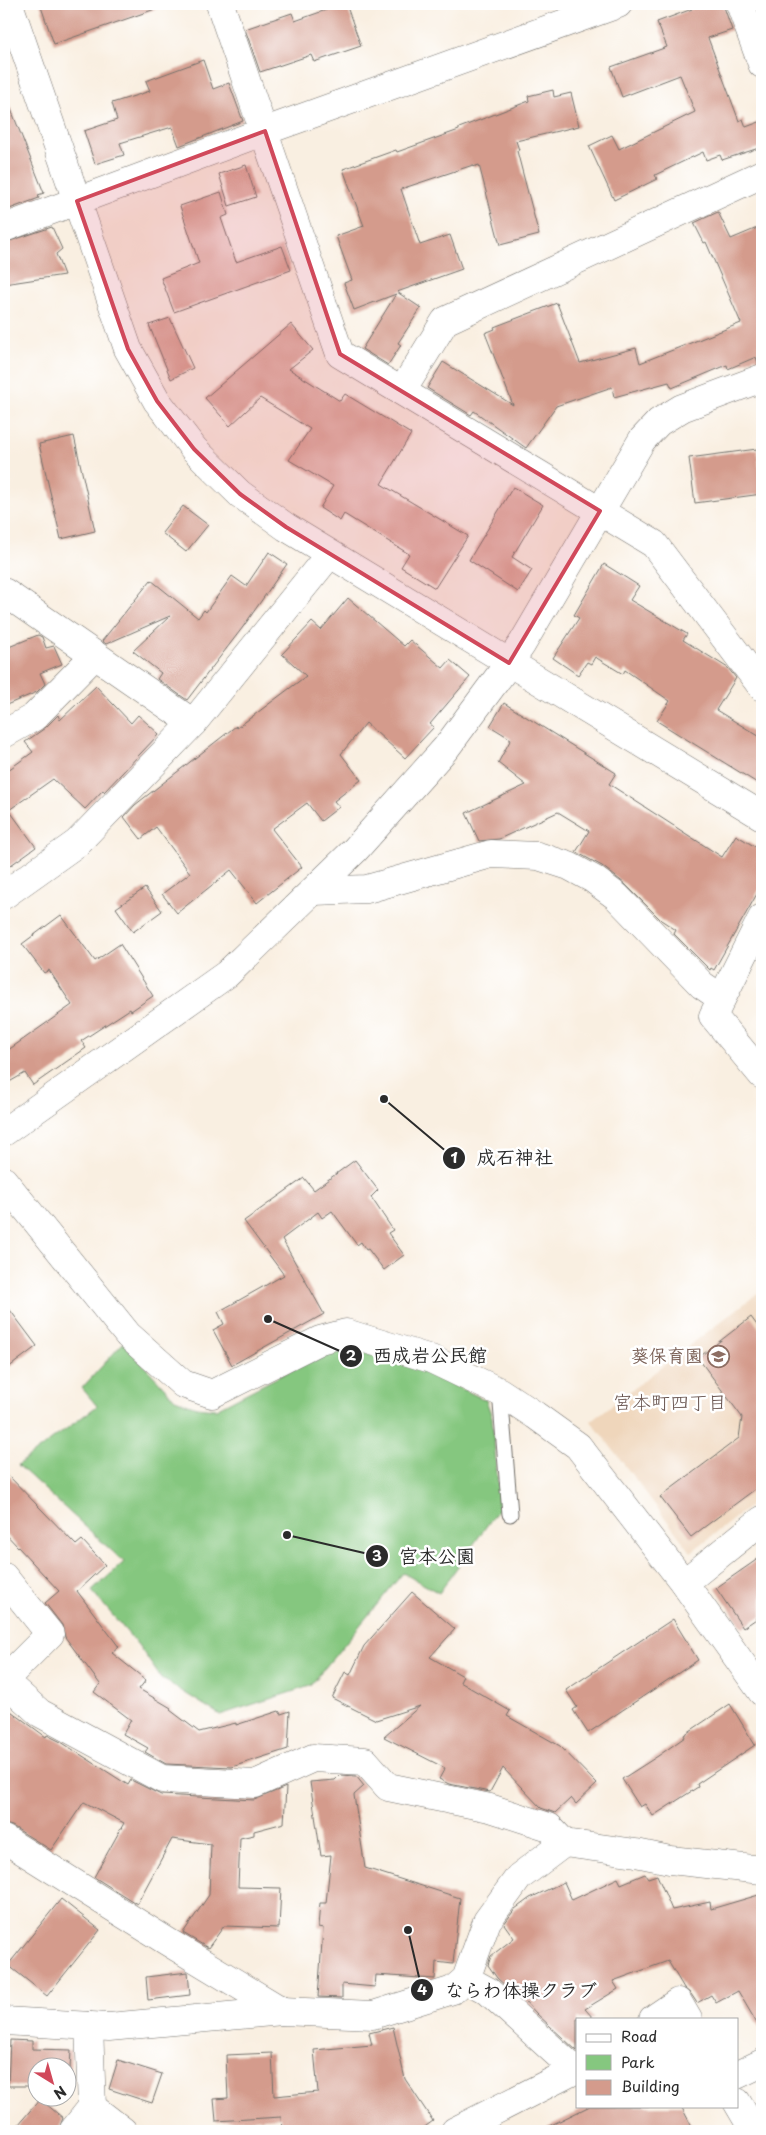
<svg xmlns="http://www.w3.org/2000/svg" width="766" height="2135" font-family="'Playpen Sans','Klee One',sans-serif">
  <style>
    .built { fill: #efd6bb }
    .green { fill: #85c77f; stroke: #587955 }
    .building { fill: #d49b8c }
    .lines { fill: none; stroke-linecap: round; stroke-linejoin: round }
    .lane-casing { stroke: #73706b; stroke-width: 17 }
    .street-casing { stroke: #73706b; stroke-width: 29 }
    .secondary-casing { stroke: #73706b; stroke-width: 29 }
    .lane { stroke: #fff; stroke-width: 15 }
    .street { stroke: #fff; stroke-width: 28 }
    .secondary { stroke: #fff; stroke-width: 28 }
    .marked { fill: #d1495b; fill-opacity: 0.2; stroke: #d1495b; stroke-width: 4; stroke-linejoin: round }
    .labels { text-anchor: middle; stroke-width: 5; stroke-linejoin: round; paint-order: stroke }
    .education-label { font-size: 18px; font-weight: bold; fill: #785e54; stroke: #fff; text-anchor: end }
    .neighbourhood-label { font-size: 19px; fill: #66524d; stroke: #fff }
    .leader { fill: none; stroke: #2b2b2b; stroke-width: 2 }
    .callout-dot { fill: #2b2b2b; stroke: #fff; stroke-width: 2 }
    .mark-label { font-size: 15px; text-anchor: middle; font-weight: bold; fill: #fff }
    .callout-label { font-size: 19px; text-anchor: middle; font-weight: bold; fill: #2b2b2b; stroke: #fff; stroke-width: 5; stroke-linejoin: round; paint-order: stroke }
  </style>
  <rect width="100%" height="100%" fill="#fff"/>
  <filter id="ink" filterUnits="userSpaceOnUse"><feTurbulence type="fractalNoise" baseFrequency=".02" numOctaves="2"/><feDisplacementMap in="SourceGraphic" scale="10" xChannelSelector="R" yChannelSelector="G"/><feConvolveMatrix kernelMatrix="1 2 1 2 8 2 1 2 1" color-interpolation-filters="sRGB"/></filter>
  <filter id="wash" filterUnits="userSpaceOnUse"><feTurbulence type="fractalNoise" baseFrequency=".0096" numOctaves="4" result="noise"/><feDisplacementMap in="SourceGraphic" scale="20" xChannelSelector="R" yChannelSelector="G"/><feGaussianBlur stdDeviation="1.12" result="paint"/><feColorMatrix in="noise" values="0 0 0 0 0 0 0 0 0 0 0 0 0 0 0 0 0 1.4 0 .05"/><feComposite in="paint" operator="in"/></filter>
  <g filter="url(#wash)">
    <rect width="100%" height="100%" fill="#f9efe1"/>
    <!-- built -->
    <polygon class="built" points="762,1290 762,1497 691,1552 591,1421"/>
    <!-- green -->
    <polygon class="green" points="123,1343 175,1399 196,1407 216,1409 328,1351 349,1348 420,1370 486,1400 492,1417 500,1507 439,1593 403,1573 310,1686 220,1715 161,1678 138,1645 92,1591 124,1562 18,1465 97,1406 82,1388"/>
    <g id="blocks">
      <!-- building -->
      <g class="building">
        <polygon points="40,4 160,4 161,7 54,44"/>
        <polygon points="343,4 346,4 361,46 314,62 311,55 260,72 245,29 292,13 295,21"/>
        <polygon points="690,4 723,4 732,30 708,38 739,121 743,119 746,127 762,121 762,147 722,160 720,155 706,160 703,152 655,175 657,179 614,200 589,146 612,135 619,149 695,112 680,75 622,97 611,67 667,47 657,22 692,9"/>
        <polygon points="203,60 213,89 229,83 243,121 179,146 172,127 120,143 124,155 95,164 84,131 117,120 112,103 150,91 146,81"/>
        <polygon points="553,90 554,97 571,93 579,126 516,141 519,150 517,151 539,235 500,245 479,165 473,167 473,165 401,189 420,245 450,235 462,269 397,292 421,308 398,343 401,345 388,365 362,349 396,294 354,310 344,283 352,280 336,236 364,226 343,169 396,150 397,152 459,130 459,128 529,101 528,96"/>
        <polygon points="4,94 5,94 44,193 38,195 39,198 4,211"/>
        <polygon points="246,165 256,197 229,206 219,174"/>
        <polygon points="221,192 228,215 221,218 236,262 282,246 291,270 174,312 161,278 199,263 180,206"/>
        <polygon points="718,212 731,239 762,226 762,363 758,363 756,357 728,369 727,365 672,388 669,382 614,397 612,387 556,406 526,448 474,411 471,415 427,388 443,362 513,405 485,333 495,329 494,327 557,303 580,363 636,348 640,363 741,323 706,242 704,243 694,223"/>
        <polygon points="52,227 62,249 56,254 64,275 4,284 4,243"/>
        <polygon points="170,318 193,368 171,379 149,325"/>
        <polygon points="291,324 313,350 289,369 340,401 345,394 411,434 381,484 468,536 435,588 401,567 409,554 344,514 340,521 320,508 333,486 289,460 310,429 260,398 230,426 205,398"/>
        <polygon points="74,436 95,531 61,539 39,444"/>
        <polygon points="757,449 762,494 695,503 689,458"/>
        <polygon points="513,487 543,505 512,557 532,570 518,592 469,560"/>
        <polygon points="183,506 208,525 186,552 162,533"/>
        <polygon points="269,552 287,564 243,627 187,700 157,679 161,673 133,651 170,616 106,644 102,641 151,580 198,618 204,610 206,612 232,576 246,586"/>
        <polygon points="604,564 639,586 630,600 687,634 683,640 728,668 736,678 716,710 762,738 762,786 657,721 670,701 625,670 623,674 595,657 591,664 587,662 578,675 553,658 579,618 574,615"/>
        <polygon points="348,598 404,646 410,640 443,668 450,660 470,677 430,724 434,727 405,758 366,723 341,754 361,780 334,801 339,807 321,821 307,803 272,829 302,867 257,903 231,870 177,913 162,894 190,873 156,827 141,839 124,817 135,805 236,726 237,728 306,676 282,654 312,622 321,630"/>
        <polygon points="38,635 42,637 46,648 54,646 62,664 40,673 45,684 37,692 4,706 4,649"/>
        <polygon points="96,686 131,723 138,715 159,734 104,792 103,790 85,809 53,779 9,810 36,847 4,870 4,773 33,752 25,742 45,728 58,715 60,720"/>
        <polygon points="504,703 616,773 609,784 722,857 736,835 762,851 762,885 714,970 711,968 710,970 674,934 676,930 661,920 625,884 602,866 576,852 589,831 558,812 499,839 479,841 466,813 526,785 498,763 511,739 490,726"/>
        <polygon points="145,888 162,911 133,932 116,908"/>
        <polygon points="61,915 95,961 120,944 153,996 131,1011 130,1009 81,1041 86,1048 33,1085 25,1073 4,1085 4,1053 72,1005 49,970 44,973 22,944"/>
        <polygon points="355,1160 378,1190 371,1197 393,1230 388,1233 404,1255 384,1270 368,1249 366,1250 361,1242 357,1245 332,1211 322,1218 318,1212 282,1239 324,1314 232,1365 213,1330 224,1324 218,1312 284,1275 244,1221 304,1178 314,1190"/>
        <polygon points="4,1302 37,1346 4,1371"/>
        <polygon points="751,1317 762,1332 762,1484 691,1537 660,1497 739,1438 742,1417 698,1358"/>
        <polygon points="4,1471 76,1545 82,1540 105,1565 77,1591 119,1647 112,1653 146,1680 139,1689 171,1708 170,1710 199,1732 236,1723 236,1725 279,1711 281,1714 290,1711 288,1749 232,1767 166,1764 145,1752 148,1748 123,1734 131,1720 94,1692 100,1684 65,1637 62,1625 45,1603 59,1591 4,1532"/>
        <polygon points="762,1556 762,1615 743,1628 716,1588"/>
        <polygon points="412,1592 455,1629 430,1657 463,1676 460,1682 510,1711 507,1716 560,1746 597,1784 576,1804 571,1798 555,1813 541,1808 503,1768 490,1792 449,1784 439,1779 445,1768 384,1737 420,1706 376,1720 332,1698 345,1672 350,1675 364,1646"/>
        <polygon points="673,1619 698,1660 588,1733 573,1710 577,1707 566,1690"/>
        <polygon points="730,1704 755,1745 697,1784 698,1787 653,1816 645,1804 640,1807 622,1779 658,1756 685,1737 684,1735"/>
        <polygon points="4,1706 46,1737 47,1735 61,1742 128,1785 131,1780 161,1795 254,1800 286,1787 284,1823 254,1831 254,1835 240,1838 238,1887 281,1888 279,1928 224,1926 208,1948 183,1933 209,1895 211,1844 172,1839 137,1904 94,1877 124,1823 84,1802 51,1850 12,1826 4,1824"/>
        <polygon points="340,1775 356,1776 364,1786 354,1795 365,1868 460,1898 453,1964 436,1962 435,1979 376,1975 375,1987 342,1984 342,1998 318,1997 323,1928 318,1927 320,1903 326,1903 331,1855 321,1856 310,1782 335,1780"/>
        <polygon points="645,1874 648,1878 657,1875 672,1910 710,1902 711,1909 762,1894 762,2032 738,1991 716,2003 711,1995 697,2003 691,1994 684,1988 668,1961 613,1981 618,1989 585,2009 594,2019 577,2019 577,2051 537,2014 510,1985 507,1987 497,1978 488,1965 491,1956 514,1938 504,1924 515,1909 530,1898 564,1882 572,1900 618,1878 621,1884"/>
        <polygon points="61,1899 100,1930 47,1996 8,1965"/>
        <polygon points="188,1972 190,1995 148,2000 146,1977"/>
        <polygon points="393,2027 405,2079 433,2121 419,2131 282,2131 281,2117 216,2121 214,2099 228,2098 226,2055 272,2053 274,2096 318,2092 314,2050 372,2045 369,2033"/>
        <polygon points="10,2040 32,2041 32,2049 71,2050 69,2087 68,2068 38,2068 38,2086 8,2086"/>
        <polygon points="118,2060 162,2074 152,2103 109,2089"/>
        <polygon points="40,2099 63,2118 58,2131 13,2131"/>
        <polygon points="590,2106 681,2106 694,2131 539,2131"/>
      </g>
    </g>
  </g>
  <g filter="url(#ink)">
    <use href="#blocks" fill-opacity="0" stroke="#73706b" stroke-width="1"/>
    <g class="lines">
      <defs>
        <polyline id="lane" points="500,1392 510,1514"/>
        <g id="street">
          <polyline points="220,4 340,354 654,544 762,687"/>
          <polyline points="740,4 762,64"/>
          <polyline points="4,228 265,131 618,4"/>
          <polyline points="402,391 445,321 762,174"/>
          <polyline points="4,592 193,723"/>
          <polyline points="509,663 522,644 642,440 659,422 682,408 762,378"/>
          <polyline points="4,734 34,717 95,655"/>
          <polyline points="314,891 367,889 491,854 538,856 569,866 593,879 616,896 702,985 721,998"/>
          <polyline points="4,895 77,843 193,723 329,555"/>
          <polyline points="762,918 713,1016 762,1075"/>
          <polyline points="4,1181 128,1335 183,1384 212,1394 320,1340 346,1333 431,1359 500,1392 535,1415 578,1446 684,1583 762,1692"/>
          <polyline points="4,1577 50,1634 4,1680"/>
          <polyline points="684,1583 762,1520"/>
          <polyline points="4,1681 40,1713 162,1779 255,1784 313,1758 365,1761 388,1787 490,1808 549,1827 564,1843"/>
          <polyline points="4,1839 168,1942 282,2011"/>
          <polyline points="466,1979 488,1991 575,2070"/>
          <polyline points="653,2019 678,2002 688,2019"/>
          <polyline points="4,2021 109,2027 282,2011 373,2015 453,1990 466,1979 487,1921 519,1877 564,1843 636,1853 670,1860 762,1870"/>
          <polyline points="89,2026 92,2107"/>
          <polyline points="737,2075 762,2063"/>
          <polyline points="737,2102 754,2131"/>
          <polyline points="73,2131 92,2107 123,2131"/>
          <polyline points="455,2131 577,2069"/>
        </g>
        <g id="secondary">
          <polyline points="9,4 128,349 157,401 194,449 240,494 286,527 762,816"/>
          <polyline points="4,1132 227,974 355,850 446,748 509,663"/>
        </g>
      </defs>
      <!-- lane casing -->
      <use href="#lane" class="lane-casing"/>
      <!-- street casing -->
      <use href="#street" class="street-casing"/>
      <!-- secondary casing -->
      <use href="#secondary" class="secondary-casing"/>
      <!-- lane -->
      <use href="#lane" class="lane"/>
      <!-- street -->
      <use href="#street" class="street"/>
      <!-- secondary -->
      <use href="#secondary" class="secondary"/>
    </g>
  </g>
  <!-- marked area -->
  <path class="marked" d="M 265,131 L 340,354 L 600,511 L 509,663 L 286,527 L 240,494 L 194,449 L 157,401 L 128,349 L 77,201 Z"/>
  <!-- icons -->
  <defs>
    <symbol id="school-ring" viewBox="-11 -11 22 22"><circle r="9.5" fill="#fff" stroke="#8d6e63" stroke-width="1.5"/><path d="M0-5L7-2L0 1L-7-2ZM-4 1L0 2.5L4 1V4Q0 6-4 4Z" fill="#8d6e63"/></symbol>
  </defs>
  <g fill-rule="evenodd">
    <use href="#school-ring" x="706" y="1344" width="25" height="25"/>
  </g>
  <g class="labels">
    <!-- education labels -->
    <g class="education-label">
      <text x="703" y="1362">葵保育園</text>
    </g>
    <!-- neighbourhood labels -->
    <g class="neighbourhood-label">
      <text x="670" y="1409">宮本町四丁目</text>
    </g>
  </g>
  <!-- callouts -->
  <path class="leader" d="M384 1099L454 1158M268 1319L351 1356M287 1535L377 1556M408 1930L422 1990"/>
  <g class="callout-dot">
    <circle cx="384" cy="1099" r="5"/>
    <circle cx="268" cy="1319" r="5"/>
    <circle cx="287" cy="1535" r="5"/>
    <circle cx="408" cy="1930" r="5"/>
    <circle cx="454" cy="1158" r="12"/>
    <circle cx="351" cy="1356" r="12"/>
    <circle cx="377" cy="1556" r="12"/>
    <circle cx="422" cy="1990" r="12"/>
  </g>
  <g class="mark-label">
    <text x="454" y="1163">1</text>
    <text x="351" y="1361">2</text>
    <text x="377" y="1561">3</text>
    <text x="422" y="1995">4</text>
  </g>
  <g class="callout-label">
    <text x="515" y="1164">成石神社</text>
    <text x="430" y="1362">西成岩公民館</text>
    <text x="437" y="1563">宮本公園</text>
    <text x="521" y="1997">ならわ体操クラブ</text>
  </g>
  <!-- margin -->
  <rect width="766" height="2135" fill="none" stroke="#fff" stroke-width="20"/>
  <!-- legend -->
  <rect x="576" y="2018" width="162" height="90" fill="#ffffff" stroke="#aaaaaa"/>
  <rect x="586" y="2034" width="25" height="8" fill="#ffffff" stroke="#aaaaaa"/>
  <text x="621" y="2042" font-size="15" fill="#2b2b2b">Road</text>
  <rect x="586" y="2055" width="25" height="15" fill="#85c77f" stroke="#aaaaaa"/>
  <text x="621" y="2068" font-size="15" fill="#2b2b2b">Park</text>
  <rect x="586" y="2080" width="25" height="15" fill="#d49b8c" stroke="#aaaaaa"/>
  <text x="621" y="2092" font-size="15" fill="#2b2b2b">Building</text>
  <!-- north arrow -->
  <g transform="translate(52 2082) rotate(143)"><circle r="24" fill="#ffffff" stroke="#aaaaaa"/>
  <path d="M0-4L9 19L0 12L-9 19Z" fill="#d1495b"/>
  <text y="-8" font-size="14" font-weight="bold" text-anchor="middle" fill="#2b2b2b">N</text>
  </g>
</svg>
